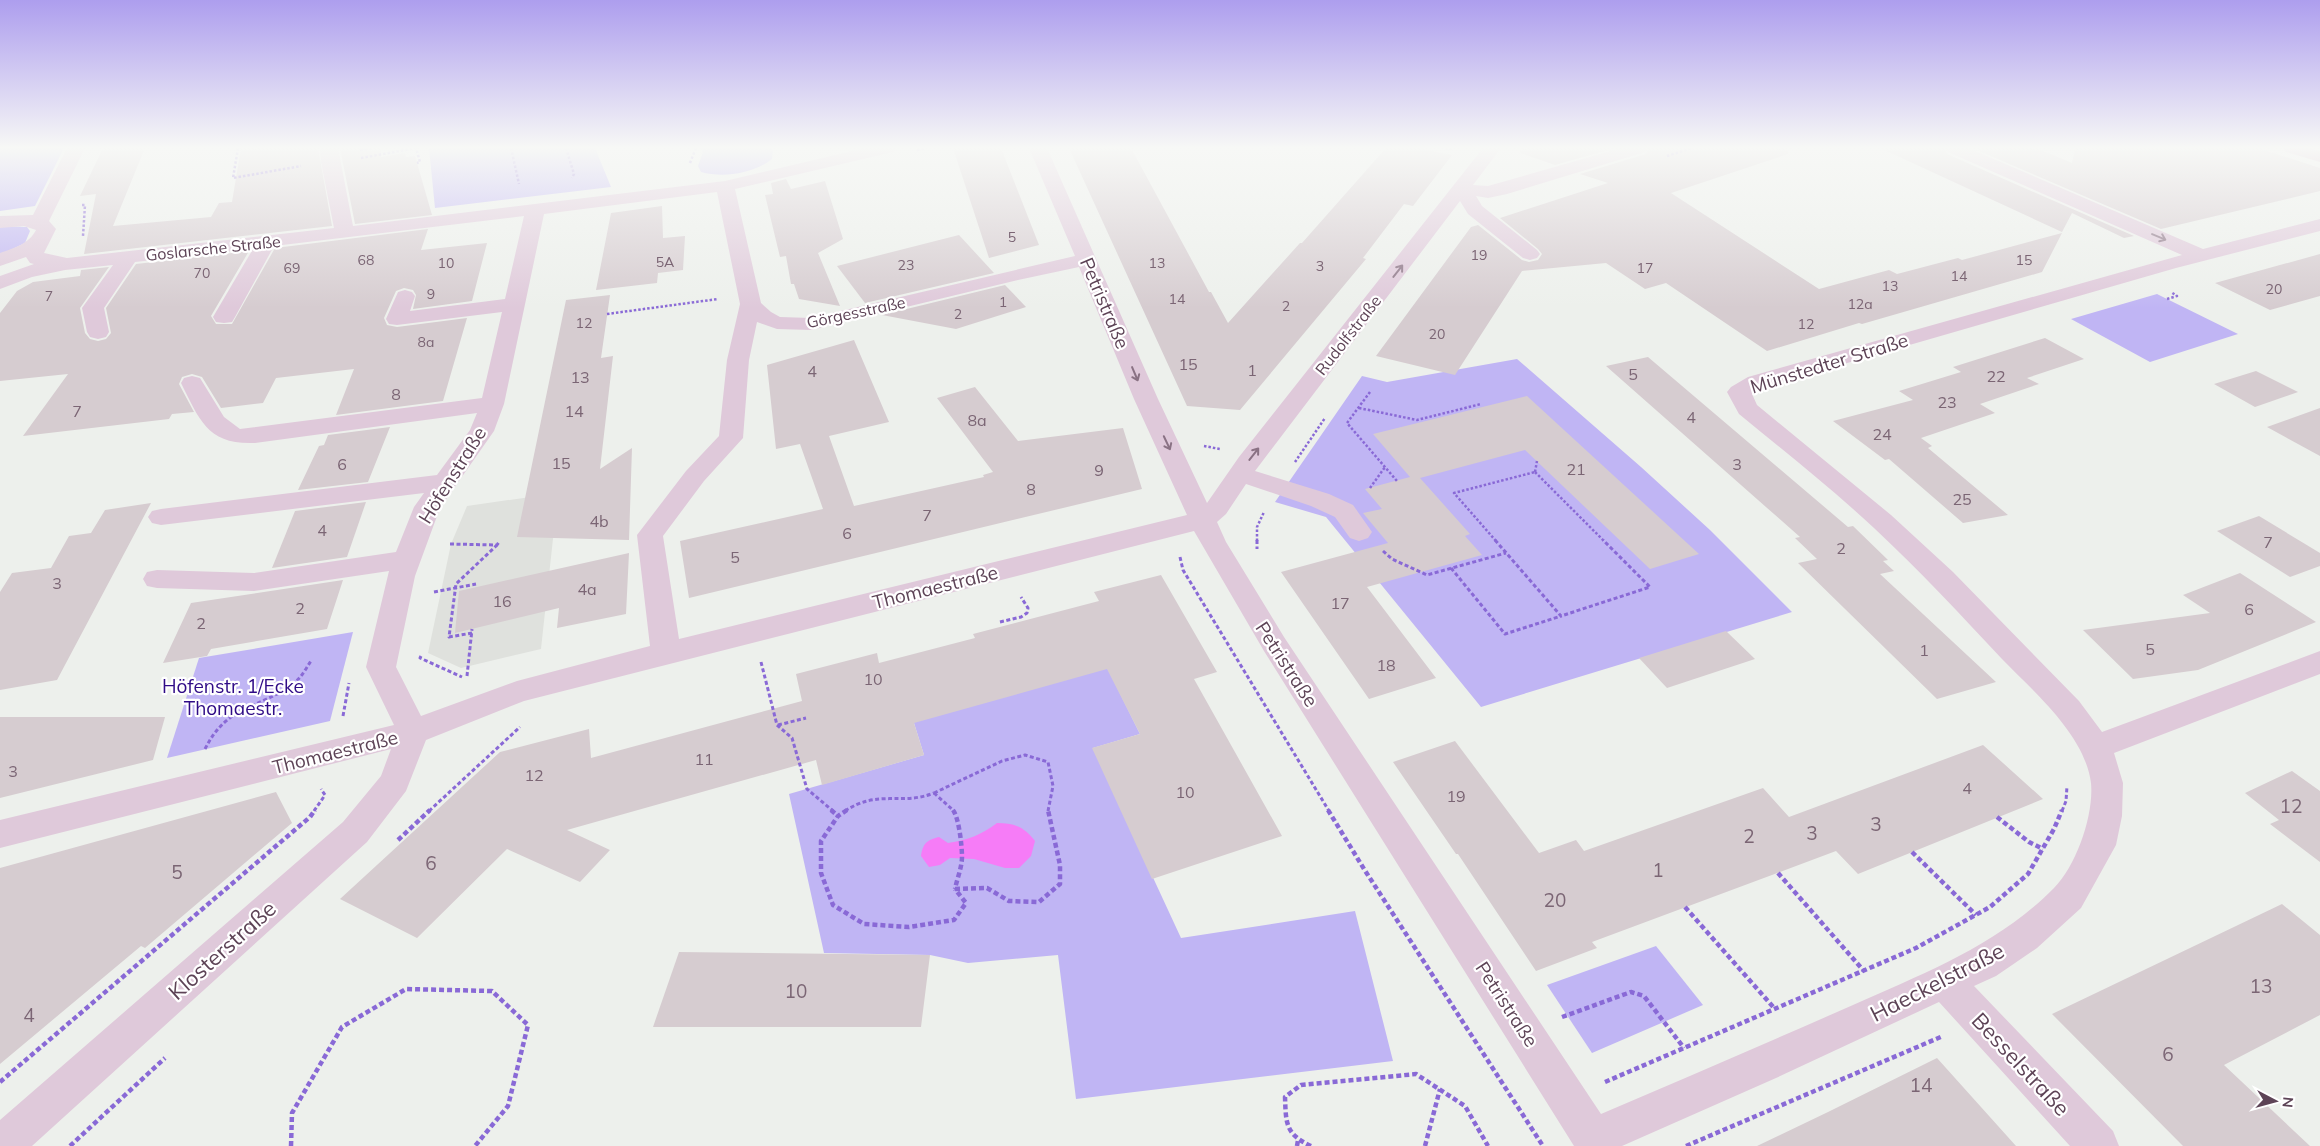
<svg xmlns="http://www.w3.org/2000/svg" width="2320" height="1146" font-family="Mulish,sans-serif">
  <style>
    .education { fill: #dfe1dd }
    .green { fill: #c0b5f4 }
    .water { fill: #f67cf7 }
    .building { fill: #d6ccd0 }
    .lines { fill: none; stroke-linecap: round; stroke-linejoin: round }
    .path-far2 { stroke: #8969d6; stroke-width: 2.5; stroke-dasharray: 2.5 2; stroke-linecap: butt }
    .path-far1 { stroke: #8969d6; stroke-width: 3; stroke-dasharray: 4 2.5; stroke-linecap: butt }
    .path { stroke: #8969d6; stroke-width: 4.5; stroke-dasharray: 5 3; stroke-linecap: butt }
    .minor { fill: #dfc9da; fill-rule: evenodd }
    .major { fill: #d0a9c5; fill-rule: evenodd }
    .oneway { stroke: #8a7284 }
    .labels { text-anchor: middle; stroke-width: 4.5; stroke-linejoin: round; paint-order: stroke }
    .far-number-label { font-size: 14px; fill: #7b6574 }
    .far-street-label { font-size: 16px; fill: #5d4356; stroke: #fff }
    .number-label { font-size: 16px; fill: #7b6574 }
    .street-label { font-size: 19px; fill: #5d4356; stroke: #fff }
    .park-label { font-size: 19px; fill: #2f0b86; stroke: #fff }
    .near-number-label { font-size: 19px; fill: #7b6574 }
    .near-street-label { font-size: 22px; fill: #5d4356; stroke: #fff }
  </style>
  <rect width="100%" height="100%" fill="#edf0ec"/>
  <!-- education -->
  <polygon class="education" points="558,493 541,649 461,668 428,653 451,544 467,506"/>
  <!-- green -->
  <g class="green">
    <polygon points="0,148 64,148 35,206 0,211"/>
    <polygon points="429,148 595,148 611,187 435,208"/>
    <path d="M 700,148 L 771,148 L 773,150 L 772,159 C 753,174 723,178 701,172 L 698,166 L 703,152 Z"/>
    <polygon points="0,226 27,227 30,231 25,243 0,255"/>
    <polygon points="2157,294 2167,299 2238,334 2150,362 2071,319"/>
    <polygon points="1517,359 1641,467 1710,530 1792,612 1481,707 1326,517 1275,502 1362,376 1387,382"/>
    <polygon points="353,632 330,721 167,758 199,658"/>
    <polygon points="1093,639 1140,734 1093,748 1181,938 1355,911 1393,1061 1076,1099 1058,955 968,963 930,955 824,953 789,794 924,755 904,691"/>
    <polygon points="1656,946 1703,1005 1592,1053 1547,985"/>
  </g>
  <!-- water -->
  <path class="water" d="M 997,823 C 1014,823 1025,827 1035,841 L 1031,856 L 1019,868 L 1005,868 L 974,859 L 950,858 L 940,865 L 929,867 L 921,856 C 923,843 927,840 939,837 L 948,843 C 968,840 981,835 997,823 Z"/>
  <!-- building -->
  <g class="building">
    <polygon points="103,148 145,148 113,226 211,217 219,203 232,202 241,148 318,148 332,226 84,254 96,194 80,196"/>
    <polygon points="340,148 381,148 381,157 405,153 406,157 415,156 432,215 355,224"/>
    <polygon points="953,148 1001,148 1039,245 989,258"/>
    <polygon points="1069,148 1131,148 1209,292 1211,292 1228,323 1300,243 1302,243 1386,148 1417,148 1452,155 1413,206 1404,204 1363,258 1366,259 1240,410 1187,406"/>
    <polygon points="1521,148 1615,148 1555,165 1520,153"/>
    <polygon points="1650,148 1787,148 1788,154 1671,193 1819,289 1889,270 1897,274 1958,258 1962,260 2062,233 2042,272 1862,324 1859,323 1767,351 1666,283 1645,289 1606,263 1522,271 1455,375 1376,356 1471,227 1478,225 1522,260 1529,262 1538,260 1542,254 1538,249 1500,218 1608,183 1580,174 1646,154"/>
    <polygon points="1880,148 1943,148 1947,154 2134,236 2124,238 2072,213 2062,232"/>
    <polygon points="1972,148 2036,148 2072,163 2075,148 2258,148 2320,168 2320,191 2161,229"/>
    <polygon points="786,179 791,189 825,181 843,239 818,253 840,306 799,299 794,284 791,284 786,256 780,257 765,195 773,194 771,183"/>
    <polygon points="662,206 663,238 685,236 683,270 658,273 657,283 596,290 611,213"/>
    <polygon points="428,229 421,250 487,243 472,301 413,309 416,295 413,290 404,288 396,291 384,318 387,325 397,327 467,318 443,401 336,415 354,369 276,378 263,403 221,408 202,377 192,374 182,377 179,384 194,412 172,414 169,419 23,436 68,374 0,381 0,313 17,291 33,282 80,276 81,270 109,267 80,308 85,333 90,339 98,341 106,339 111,333 106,308 136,264 249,251 211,316 216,324 232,324 275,248"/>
    <polygon points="959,235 994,273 865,303 837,266"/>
    <polygon points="2320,254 2320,296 2270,310 2215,283"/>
    <polygon points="1005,285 1026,307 956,329 882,315"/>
    <polygon points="610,295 601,358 613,356 600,469 632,448 629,540 517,537 566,300"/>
    <polygon points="2045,338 2084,359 2027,378 2039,384 1980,404 1995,413 1921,438 1932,446 1928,448 2008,515 1963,523 1889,459 1885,460 1833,421 1913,400 1899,391 1961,372 1953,367"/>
    <polygon points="854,340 889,422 829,436 854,506 984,477 983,475 993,472 937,398 975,387 1018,441 1123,428 1142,489 689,598 680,541 823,509 800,444 776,449 767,365"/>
    <polygon points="1648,357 1848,527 1853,526 1888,560 1883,561 1894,571 1880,574 1996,682 1937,699 1798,563 1817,559 1795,538 1800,537 1606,366"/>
    <polygon points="2256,371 2298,392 2255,407 2214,384"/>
    <polygon points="1527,396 1699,554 1650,569 1525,450 1420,478 1470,534 1465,536 1482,555 1367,587 1436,678 1369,699 1281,572 1388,543 1363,513 1382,509 1365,489 1410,477 1373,434"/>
    <polygon points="2320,408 2320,456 2267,427"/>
    <polygon points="390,427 368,482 298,490 319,446 324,445 328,435"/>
    <polygon points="366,502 347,557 272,568 295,511"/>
    <polygon points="151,503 57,680 0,690 0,592 12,573 51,568 69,536 91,533 105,510"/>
    <polygon points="2259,516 2320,553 2320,566 2290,577 2217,531"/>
    <polygon points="629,553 626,614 557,628 559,608 455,633 459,591"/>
    <polygon points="2240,573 2316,622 2198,670 2133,679 2083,630 2210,613 2183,595"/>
    <polygon points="1161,575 1217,672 1194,679 1282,836 1152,879 1092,748 1140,734 1107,669 914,723 924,755 822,785 816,760 567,830 610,850 580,882 507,849 417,938 340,899 500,752 589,729 591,758 802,701 796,674 877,653 879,663 975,638 973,634 1099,601 1094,592"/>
    <polygon points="343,580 327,629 211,649 207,656 163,663 191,603"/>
    <polygon points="1726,631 1755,659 1667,688 1639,658"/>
    <polygon points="0,717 165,717 153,760 0,798"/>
    <polygon points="1455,741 1539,853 1576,840 1584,851 1763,788 1789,817 1983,745 2043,799 1858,874 1836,851 1592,942 1597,948 1536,971 1458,854 1456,854 1393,762"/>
    <polygon points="2292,771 2320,791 2320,862 2270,824 2279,820 2245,793"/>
    <polygon points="276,792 292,823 145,948 141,946 0,1064 0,868"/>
    <polygon points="2282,904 2320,935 2320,1015 2224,1065 2310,1146 2183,1146 2052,1014"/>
    <polygon points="679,952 930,955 921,1027 653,1027"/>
    <polygon points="1937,1058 2016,1146 1757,1146 1828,1112"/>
  </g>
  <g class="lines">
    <!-- path-far2 -->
    <g class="path-far2">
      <polyline points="238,148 233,178 301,166"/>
      <polyline points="511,148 519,184"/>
      <polyline points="566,148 574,174 572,178"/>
      <polyline points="1445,148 1454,149"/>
      <polyline points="360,150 373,148"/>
      <polyline points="917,150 926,148"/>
      <polyline points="1667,156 1692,148"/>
      <polyline points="361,158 416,148 420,162 417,163"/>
      <polyline points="690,163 696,148"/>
      <polyline points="82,205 85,205 83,236"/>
      <polyline points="2167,299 2177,296 2171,292"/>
      <polyline points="607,314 718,299"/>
      <polyline points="1370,392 1347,423 1397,481"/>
      <polyline points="1359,408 1417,420 1481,404"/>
      <polyline points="1204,446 1220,449"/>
      <polyline points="1295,462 1325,418"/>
      <polyline points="1535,472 1604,541"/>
      <polyline points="1535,472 1537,461"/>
      <polyline points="1370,488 1385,467"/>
      <polyline points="1257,541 1257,527 1264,512"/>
      <polyline points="1496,541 1454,493 1535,472"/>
    </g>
    <!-- path-far1 -->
    <g class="path-far1">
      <polyline points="1257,540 1257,549"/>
      <polyline points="1495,540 1561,616 1650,587 1603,540"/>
      <polyline points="450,544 497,545 499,542"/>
      <polyline points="1383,551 1392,559 1427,575 1506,553"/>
      <polyline points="1180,557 1183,570 1329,811"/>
      <polyline points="1451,568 1505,634 1561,616"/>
      <polyline points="434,592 476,584"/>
      <polyline points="1000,622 1021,617 1027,613 1028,608 1021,597"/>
      <polyline points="472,633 449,637 456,584 497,545"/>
      <polyline points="421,656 420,658 462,677"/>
      <polyline points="761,662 777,725 792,738 807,789 833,811"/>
      <polyline points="467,676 472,629"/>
      <polyline points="343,716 349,683"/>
      <polyline points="778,725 806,718"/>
      <path d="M 205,749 C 228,703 259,710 294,683 C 302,677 306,668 311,661"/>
      <polyline points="934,793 954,811"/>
      <polyline points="934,793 1002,761 1025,755 1048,762 1053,786 1048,811"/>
      <polyline points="314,811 325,795 321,789"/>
      <polyline points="429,811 520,727"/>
      <path d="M 845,811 C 878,789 901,806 934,793"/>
      <polyline points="2062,811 2066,801 2067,786"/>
    </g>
    <!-- path -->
    <g class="path">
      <polyline points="831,810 838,816"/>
      <polyline points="847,810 838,816 821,841 821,873 833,905 864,924 909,927 954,920 966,903 955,889"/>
      <path d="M 953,810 C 959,818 962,846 962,857 C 962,867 957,879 955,889"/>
      <polyline points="1328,810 1364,869 1543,1146"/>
      <polyline points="1997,817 2029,842 2043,849"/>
      <polyline points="398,840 430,810"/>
      <polyline points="1912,852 1976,915"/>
      <polyline points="1778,873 1864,971"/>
      <polyline points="955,889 987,888 1009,901 1039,902 1060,884 1060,865 1048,810"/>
      <polyline points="1685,907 1775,1009"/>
      <polyline points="1562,1017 1631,992 1644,996 1684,1048"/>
      <polyline points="0,1082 310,817 315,810"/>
      <polyline points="1605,1082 1916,948 1990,907 2028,874 2054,829 2062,810"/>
      <polyline points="70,1146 165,1058"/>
      <polyline points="291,1146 292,1113 342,1027 406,989 492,991 528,1025 508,1106 475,1146"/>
      <polyline points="1297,1146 1298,1140"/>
      <path d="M 1311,1146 C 1285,1134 1286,1123 1285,1097 L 1301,1085 L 1416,1074 L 1465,1106 L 1488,1146"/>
      <polyline points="1425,1146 1440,1089"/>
      <polyline points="1686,1146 1943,1036"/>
    </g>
    <!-- minor -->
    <path class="minor" d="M 67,148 L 85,148 L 49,221 L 56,229 L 44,253 L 67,258 L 334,228 L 321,162 L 320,148 L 338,148 L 353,226 L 725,181 L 865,148 L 896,148 L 893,152 L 735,189 L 761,303 L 771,312 L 780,317 L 811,318 L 1075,256 L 1029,148 L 1047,148 L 1158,399 L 1207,503 L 1239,457 L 1483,148 L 1501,148 L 1473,185 L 1488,186 L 1621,148 L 1648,148 L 1645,152 L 1507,194 L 1488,198 L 1476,196 L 1482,206 L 1537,250 L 1540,254 L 1537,258 L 1530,260 L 1523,258 L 1468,214 L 1460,201 L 1255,471 L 1329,494 L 1353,505 L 1372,532 L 1368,538 L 1359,541 L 1350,538 L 1335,517 L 1311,506 L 1246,484 L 1226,514 L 1217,522 L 1226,542 L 1284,637 L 1601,1114 C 1685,1078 1769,1042 1853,1005 C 1925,973 1998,945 2054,888 C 2077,865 2094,814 2091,783 C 2085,735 2034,692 2002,659 C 1961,615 1919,570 1874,528 C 1831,488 1784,451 1739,414 L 1727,392 L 1731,387 L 1748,377 L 2182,255 L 1948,152 L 1945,148 L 1968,148 L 2203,249 L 2320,219 L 2320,231 L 2176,268 L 1764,387 L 1752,394 L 1757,405 L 1891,515 L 1953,572 L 2079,701 L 2102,732 L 2320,651 L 2320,674 L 2114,753 L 2123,783 L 2122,816 L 2116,845 L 2081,908 L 2037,948 L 1996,976 L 1974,986 L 2113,1131 L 2119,1146 L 2070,1146 L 1939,1002 L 1776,1078 L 1622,1146 L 1574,1146 L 1264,651 L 1194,531 L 524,701 L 426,740 L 406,791 L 367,842 L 32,1146 L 0,1146 L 0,1120 L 343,822 L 381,776 L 391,749 L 0,848 L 0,820 L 394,725 L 366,667 L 389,571 L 254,591 L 157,588 L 147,586 L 143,579 L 147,572 L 157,570 L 254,573 L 396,552 L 414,507 L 424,493 L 161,525 L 152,523 L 148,517 L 152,511 L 161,509 L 437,475 L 470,430 L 477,413 L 255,443 C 208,445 200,421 181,383 L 184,378 L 192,376 L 200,378 L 224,417 L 240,429 L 482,398 L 502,312 L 397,325 L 389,324 L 386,319 L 398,292 L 405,290 L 412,292 L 415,296 L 410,311 L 505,299 L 524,216 L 274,246 L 235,317 L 232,322 L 224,323 L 216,322 L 213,317 L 253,249 L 135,262 L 104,308 L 109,332 L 106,337 L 98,339 L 90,337 L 87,332 L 82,308 L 113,265 L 65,270 L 32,277 L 0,289 L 0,276 L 34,264 L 30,263 L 26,257 L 0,266 L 0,253 C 14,248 29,244 36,230 L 24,226 L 0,228 L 0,216 L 33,215 ZM 717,192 L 740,304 L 727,360 L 719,436 L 686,471 L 637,535 L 650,646 L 517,681 L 421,716 L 396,667 L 415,576 L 440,508 L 494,431 L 504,404 L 544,214 ZM 1079,267 L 1134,399 L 1187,515 L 679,639 L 663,536 L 704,481 L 743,438 L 749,360 L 757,322 L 777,329 L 811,330 L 1018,280 Z"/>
    <!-- major -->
    <polygon class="major" points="2283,148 2309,148 2320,151 2320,162 2286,152"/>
  </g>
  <!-- one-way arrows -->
  <defs><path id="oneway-shaft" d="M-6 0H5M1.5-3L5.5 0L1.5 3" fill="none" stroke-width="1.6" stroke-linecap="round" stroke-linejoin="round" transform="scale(1.25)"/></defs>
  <g class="oneway">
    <use href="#oneway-shaft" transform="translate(2159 237) rotate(23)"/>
    <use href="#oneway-shaft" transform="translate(1398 271) rotate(-52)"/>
    <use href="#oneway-shaft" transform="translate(1135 374) rotate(67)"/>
    <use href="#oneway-shaft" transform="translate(1167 443) rotate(65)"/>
    <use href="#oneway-shaft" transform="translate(1254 454) rotate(-52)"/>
  </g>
  <!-- sky -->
  <linearGradient id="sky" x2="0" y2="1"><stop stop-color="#ad9eee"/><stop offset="0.48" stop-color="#f7f8f6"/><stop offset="1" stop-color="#f7f8f6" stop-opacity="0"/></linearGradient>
  <rect width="2320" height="308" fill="url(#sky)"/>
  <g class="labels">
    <!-- far-number labels -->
    <g class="far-number-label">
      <text x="1012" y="242">5</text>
      <text x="1479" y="260">19</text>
      <text x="366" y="265">68</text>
      <text x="2024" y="265">15</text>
      <text x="665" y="267">5A</text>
      <text x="446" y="268">10</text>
      <text x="1157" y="268">13</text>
      <text x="906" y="270">23</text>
      <text x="1320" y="271">3</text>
      <text x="292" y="273">69</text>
      <text x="1645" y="273">17</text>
      <text x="202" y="278">70</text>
      <text x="1959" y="281">14</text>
      <text x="1890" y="291">13</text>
      <text x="2274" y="294">20</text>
      <text x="431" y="299">9</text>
      <text x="49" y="301">7</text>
      <text x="1177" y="304">14</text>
      <text x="1003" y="307">1</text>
      <text x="1860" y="309">12a</text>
      <text x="1286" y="311">2</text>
      <text x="958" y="319">2</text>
      <text x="584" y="328">12</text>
      <text x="1806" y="329">12</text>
      <text x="1437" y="339">20</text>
      <text x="426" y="347">8a</text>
    </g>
    <!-- far-street labels -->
    <g class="far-street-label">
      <text transform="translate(213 248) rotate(-6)" y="6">Goslarsche Straße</text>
      <text transform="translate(856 312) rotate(-12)" y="6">Görgesstraße</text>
      <text transform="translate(1348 335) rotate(-52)" y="6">Rudolfstraße</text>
    </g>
    <!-- number labels -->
    <g class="number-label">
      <text x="1188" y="370">15</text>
      <text x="1252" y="376">1</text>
      <text x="812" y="377">4</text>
      <text x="1633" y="380">5</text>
      <text x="1996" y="382">22</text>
      <text x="580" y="383">13</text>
      <text x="396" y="400">8</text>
      <text x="1947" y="408">23</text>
      <text x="77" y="417">7</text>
      <text x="574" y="417">14</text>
      <text x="1691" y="423">4</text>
      <text x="977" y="426">8a</text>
      <text x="1882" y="440">24</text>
      <text x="561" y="469">15</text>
      <text x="342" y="470">6</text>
      <text x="1737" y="470">3</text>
      <text x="1576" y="475">21</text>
      <text x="1099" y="476">9</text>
      <text x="1031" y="495">8</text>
      <text x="1962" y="505">25</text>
      <text x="927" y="521">7</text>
      <text x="599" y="527">4b</text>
      <text x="322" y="536">4</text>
      <text x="847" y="539">6</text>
      <text x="2268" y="548">7</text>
      <text x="1841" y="554">2</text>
      <text x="735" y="563">5</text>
      <text x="57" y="589">3</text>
      <text x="587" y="595">4a</text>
      <text x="502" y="607">16</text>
      <text x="1340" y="609">17</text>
      <text x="300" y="614">2</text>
      <text x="2249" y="615">6</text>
      <text x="201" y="629">2</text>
      <text x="2150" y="655">5</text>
      <text x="1924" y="656">1</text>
      <text x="1386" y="671">18</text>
      <text x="873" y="685">10</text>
      <text x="704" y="765">11</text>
      <text x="13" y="777">3</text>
      <text x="534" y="781">12</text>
      <text x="1967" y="794">4</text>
      <text x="1185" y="798">10</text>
      <text x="1456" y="802">19</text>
    </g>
    <!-- street labels -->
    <g class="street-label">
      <text transform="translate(1105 303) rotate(67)" y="7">Petristraße</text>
      <text transform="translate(1829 363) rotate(-17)" y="7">Münstedter Straße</text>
      <text transform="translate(452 475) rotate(-58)" y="7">Höfenstraße</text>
      <text transform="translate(935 587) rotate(-14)" y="7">Thomaestraße</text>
      <text transform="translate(1287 664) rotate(57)" y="7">Petristraße</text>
      <text transform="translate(335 752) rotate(-14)" y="7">Thomaestraße</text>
      <text transform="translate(1507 1004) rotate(57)" y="7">Petristraße</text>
    </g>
    <!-- park labels -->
    <g class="park-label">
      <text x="233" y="693">Höfenstr. 1/Ecke<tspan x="233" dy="22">Thomaestr.</tspan></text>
    </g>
    <!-- near-number labels -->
    <g class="near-number-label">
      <text x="2291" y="813">12</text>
      <text x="1876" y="831">3</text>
      <text x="1812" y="840">3</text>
      <text x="1749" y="843">2</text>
      <text x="431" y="870">6</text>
      <text x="1658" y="877">1</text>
      <text x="177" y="879">5</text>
      <text x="1555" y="907">20</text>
      <text x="2261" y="993">13</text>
      <text x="796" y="998">10</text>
      <text x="29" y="1022">4</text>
      <text x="2168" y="1061">6</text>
      <text x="1921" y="1092">14</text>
    </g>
    <!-- near-street labels -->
    <g class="near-street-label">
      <text transform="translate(222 950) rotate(-42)" y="8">Klosterstraße</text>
      <text transform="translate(1937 982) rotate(-27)" y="8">Haeckelstraße</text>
      <text transform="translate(2021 1064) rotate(47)" y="8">Besselstraße</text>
    </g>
  </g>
  <!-- north arrow -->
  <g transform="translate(2275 1101) rotate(96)" stroke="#ffffff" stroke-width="4" paint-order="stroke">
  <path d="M0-4L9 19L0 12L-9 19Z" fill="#5d4356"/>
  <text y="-8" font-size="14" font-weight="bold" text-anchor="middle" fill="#5d4356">N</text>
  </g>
</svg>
